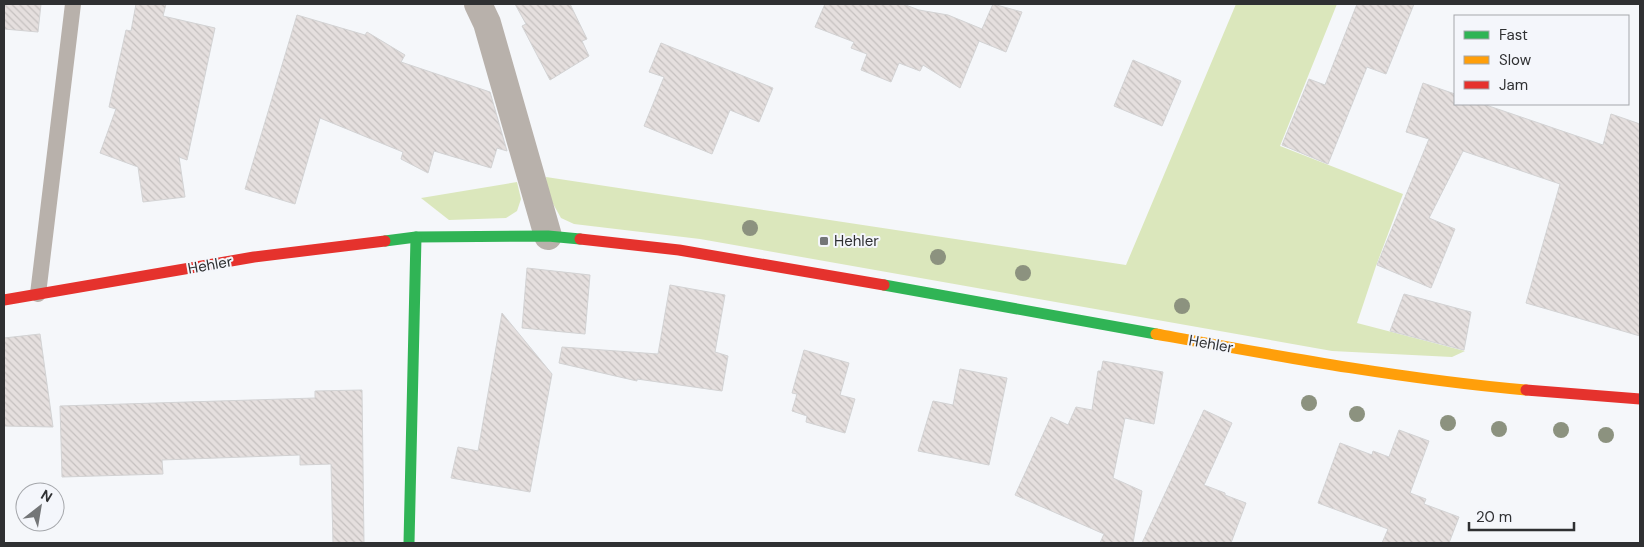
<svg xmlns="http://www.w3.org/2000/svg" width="1644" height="547" font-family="'DM Sans',sans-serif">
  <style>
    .green { fill: #dbe7bc }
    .building { fill: url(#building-back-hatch); stroke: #d3d3d4 }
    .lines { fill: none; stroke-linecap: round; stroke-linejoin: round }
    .lane { stroke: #b8b1ab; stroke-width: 16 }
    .street { stroke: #b8b1ab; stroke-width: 28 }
    .fast { stroke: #30b455; stroke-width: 11 }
    .slow { stroke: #ff9f0a; stroke-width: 11 }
    .jam { stroke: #e5322d; stroke-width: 11 }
    .tree { fill: #8c927f }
    .poi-dot { fill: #747678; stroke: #f4f6fb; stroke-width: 2 }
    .labels { text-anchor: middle; stroke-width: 4; stroke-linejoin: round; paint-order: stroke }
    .poi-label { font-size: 15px; fill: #2f3032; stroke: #f4f6fb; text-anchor: start }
    .street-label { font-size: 15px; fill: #2f3032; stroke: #f4f6fb }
  </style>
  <defs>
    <pattern id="building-back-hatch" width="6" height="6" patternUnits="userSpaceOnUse" patternTransform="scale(1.25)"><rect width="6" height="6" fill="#e5dfde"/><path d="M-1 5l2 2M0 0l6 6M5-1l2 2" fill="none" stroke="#c5c0bf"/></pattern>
  </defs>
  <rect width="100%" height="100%" fill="#f5f7fa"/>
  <!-- green -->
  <g class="green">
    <polygon points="1236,4 1337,4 1280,146 1403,194 1376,266 1357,323 1465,351 1452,357 1332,351 700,239 574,224 561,218 547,193 546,177 1126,265"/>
    <polygon points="517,182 521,199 517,211 506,218 449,220 421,198"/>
  </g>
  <!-- building -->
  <g class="building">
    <polygon points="4,4 41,4 38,32 4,29"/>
    <polygon points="136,4 166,4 163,16 215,28 187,160 179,157 185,197 143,202 138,167 100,153 116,109 109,107 126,30 131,31"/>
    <polygon points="515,4 570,4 587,39 582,41 589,56 550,80 522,26 526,24"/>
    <polygon points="825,4 903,4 919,10 948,15 982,29 993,4 1022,12 1006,52 979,41 960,88 923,65 920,71 899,63 891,82 861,70 867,54 851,48 854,42 815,27"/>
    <polygon points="1357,4 1414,4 1386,74 1367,67 1328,164 1282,145 1309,79 1325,85"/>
    <polygon points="297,15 365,35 367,32 405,55 401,62 490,92 507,151 497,148 491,168 434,151 428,173 401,159 403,152 320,118 295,204 245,189"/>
    <polygon points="661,43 773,88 759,122 730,110 712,154 644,126 664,77 649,72"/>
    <polygon points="1133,60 1181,81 1162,126 1114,106"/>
    <polygon points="1423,83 1455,94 1455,104 1483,104 1603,145 1611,114 1640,124 1640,336 1526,303 1560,184 1463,151 1429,218 1455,229 1431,288 1377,265 1429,139 1406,132"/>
    <polygon points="527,268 590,275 585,334 522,328"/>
    <polygon points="670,285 725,295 715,352 728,356 722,391 637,379 637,381 559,363 562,347 658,354"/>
    <polygon points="1404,294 1471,312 1464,350 1390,331"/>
    <polygon points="502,313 552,374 530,492 451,478 458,447 478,451"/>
    <polygon points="40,334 53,427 4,426 4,338"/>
    <polygon points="804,350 849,363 840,395 855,399 845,433 806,422 807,416 792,411 797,394 792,393"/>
    <polygon points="1103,361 1163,372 1154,424 1125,418 1113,478 1142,491 1133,543 1100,543 1104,534 1015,495 1051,417 1068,425 1076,407 1092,410 1098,371 1101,371"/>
    <polygon points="960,369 1007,378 989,465 918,451 933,401 953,405"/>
    <polygon points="362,390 364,543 333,543 331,464 300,465 300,455 162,460 163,474 62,477 60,406 315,398 315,391"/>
    <polygon points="1204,410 1232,423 1204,485 1225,493 1225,495 1246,503 1231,543 1142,543"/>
    <polygon points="1399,430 1429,441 1410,493 1426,499 1424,504 1459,517 1449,543 1382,543 1388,529 1318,503 1340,443 1372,455 1373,451 1389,457"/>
  </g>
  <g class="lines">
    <!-- lane -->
    <polyline class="lane" points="38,294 73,4"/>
    <!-- street -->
    <polyline class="street" points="478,4 487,23 548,236"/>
    <!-- fast -->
    <g class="fast">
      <polyline points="385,241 416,237 548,236 580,239"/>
      <polyline points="884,285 1156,334"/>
      <polyline points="409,543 416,237"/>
    </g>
    <!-- slow -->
    <path class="slow" d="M 1156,334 C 1278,356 1402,379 1526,390"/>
    <!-- jam -->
    <g class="jam">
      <polyline points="580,239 679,250 884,285"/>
      <polyline points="4,300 254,257 385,241"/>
      <polyline points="1526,390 1640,399"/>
    </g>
  </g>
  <!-- trees -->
  <g class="tree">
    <circle cx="750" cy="228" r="8"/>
    <circle cx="938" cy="257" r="8"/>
    <circle cx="1023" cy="273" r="8"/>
    <circle cx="1182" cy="306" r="8"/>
    <circle cx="1309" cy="403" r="8"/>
    <circle cx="1357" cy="414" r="8"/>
    <circle cx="1448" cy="423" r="8"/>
    <circle cx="1499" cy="429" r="8"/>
    <circle cx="1561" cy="430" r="8"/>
    <circle cx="1606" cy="435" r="8"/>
  </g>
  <!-- markers -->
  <rect class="poi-dot" x="819" y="236" width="10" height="10" rx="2.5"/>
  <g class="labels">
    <!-- poi labels -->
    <g class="poi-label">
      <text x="834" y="246">Hehler</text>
    </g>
    <!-- street labels -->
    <g class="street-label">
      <text transform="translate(210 265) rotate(-10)" y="5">Hehler</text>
      <text transform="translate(1211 344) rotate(10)" y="5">Hehler</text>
    </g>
  </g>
  <!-- border -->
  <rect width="1644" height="547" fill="none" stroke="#2f3032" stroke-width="10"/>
  <!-- legend -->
  <rect x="1454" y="15" width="175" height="90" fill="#f4f6fb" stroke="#a5a7ab"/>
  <rect x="1464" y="31" width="25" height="8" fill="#30b455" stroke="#a5a7ab"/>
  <text x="1499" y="40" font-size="15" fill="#2f3032">Fast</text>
  <rect x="1464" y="56" width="25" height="8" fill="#ff9f0a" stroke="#a5a7ab"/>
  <text x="1499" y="65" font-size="15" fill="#2f3032">Slow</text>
  <rect x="1464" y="81" width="25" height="8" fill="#e5322d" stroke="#a5a7ab"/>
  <text x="1499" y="90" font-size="15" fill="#2f3032">Jam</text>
  <!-- north arrow -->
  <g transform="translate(40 507) rotate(31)"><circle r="24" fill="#f4f6fb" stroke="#a5a7ab"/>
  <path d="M0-4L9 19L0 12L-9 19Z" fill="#747678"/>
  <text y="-8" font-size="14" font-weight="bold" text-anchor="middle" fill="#2f3032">N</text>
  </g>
  <!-- scale -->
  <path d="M1469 522v8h105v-8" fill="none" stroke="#2f3032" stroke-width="2.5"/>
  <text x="1476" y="522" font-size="15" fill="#2f3032" stroke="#f4f6fb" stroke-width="4" paint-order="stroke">20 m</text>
</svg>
